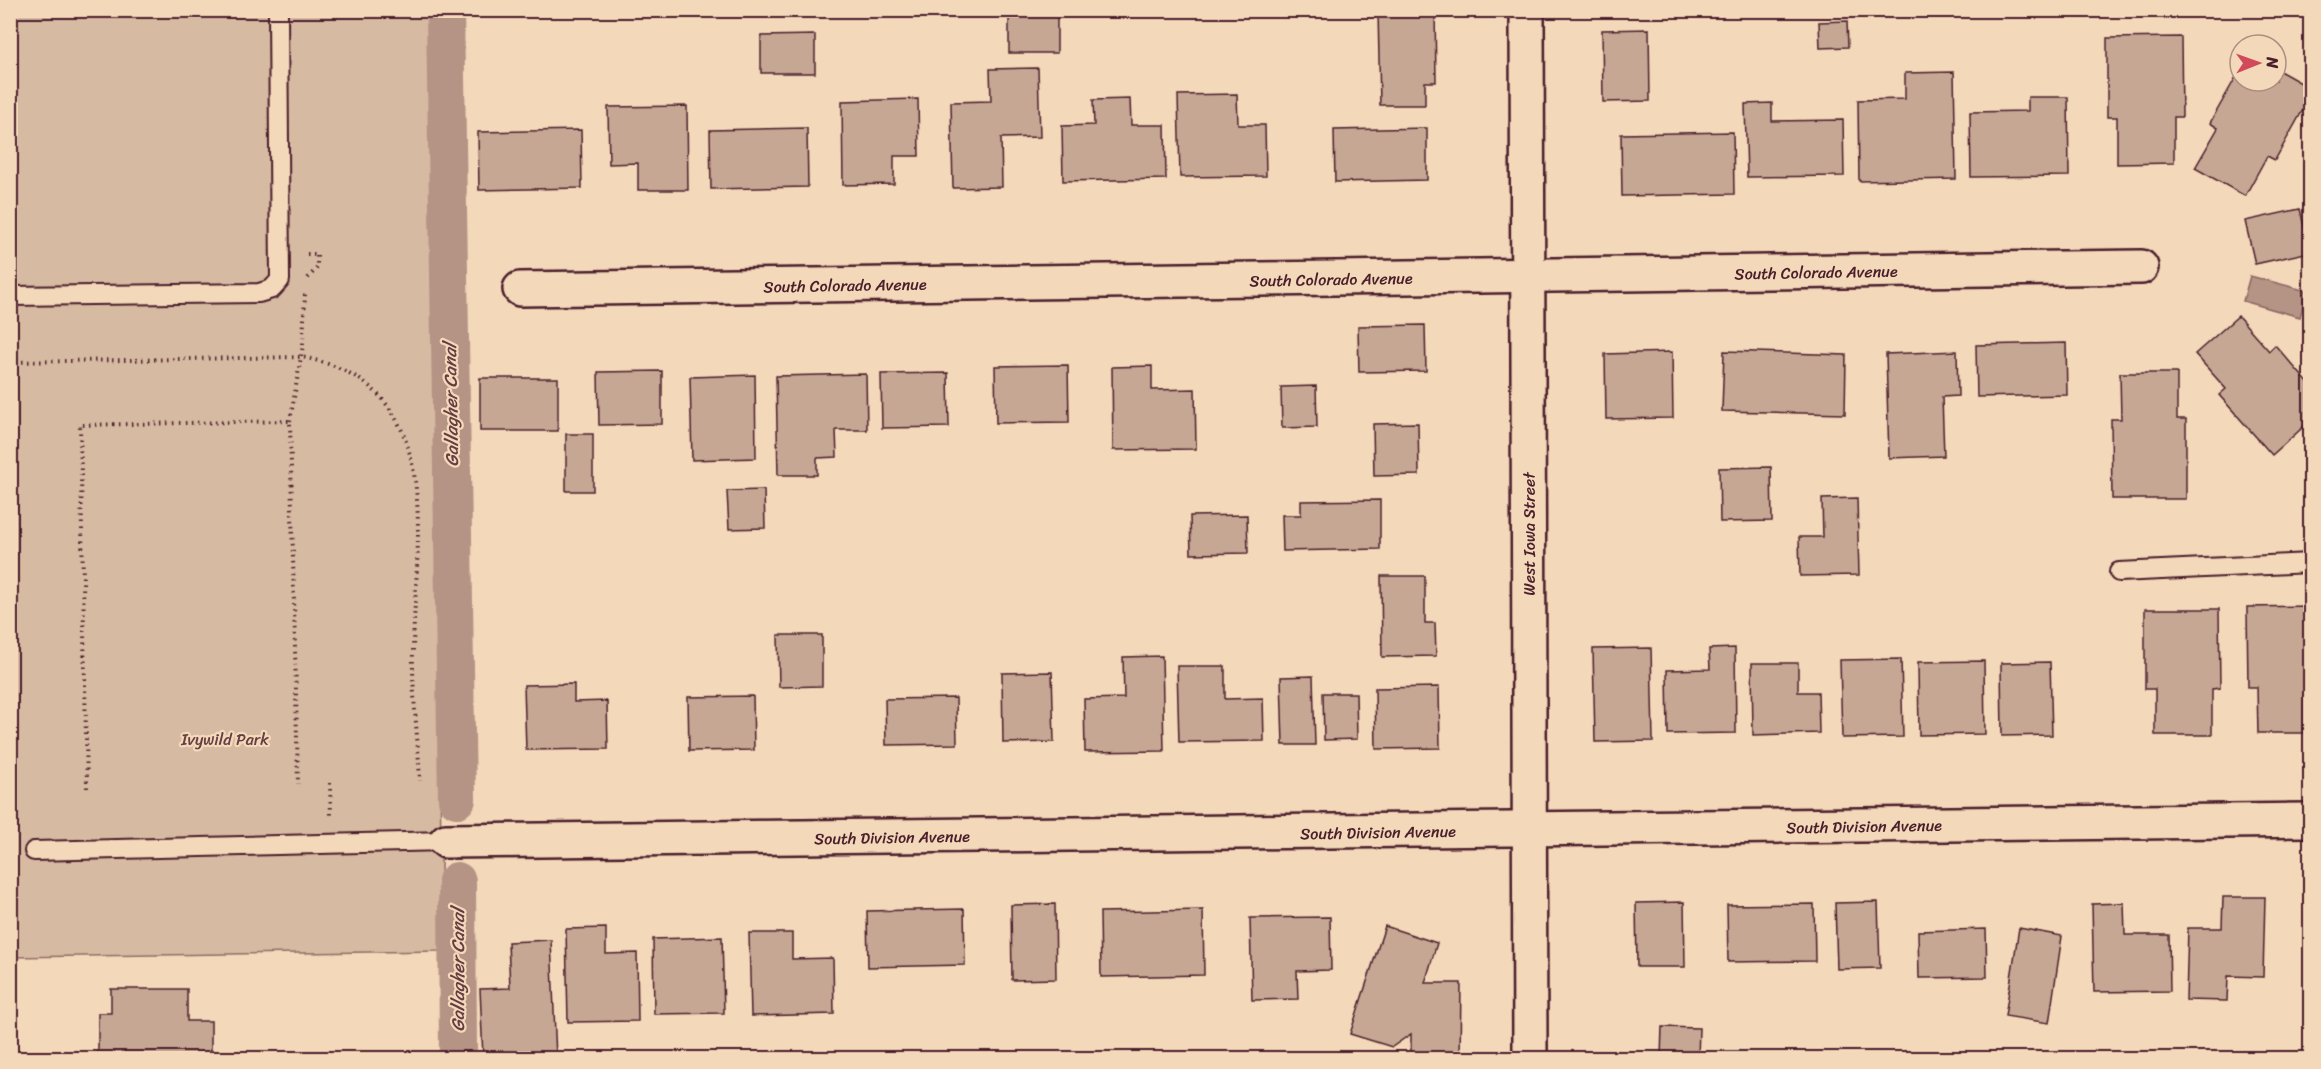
<svg xmlns="http://www.w3.org/2000/svg" width="2321" height="1069" font-family="Sriracha,sans-serif">
  <style>
    .green { fill: #d7baa2; stroke: #906c66; stroke-width: 1.5 }
    .water { fill: #b59385; stroke: #8a6561; stroke-width: 1.5 }
    .lines { fill: none; stroke-linecap: round; stroke-linejoin: round }
    .canal { stroke: #b59385; stroke-width: 38 }
    .building { fill: #c6a794; stroke: #4a1f2b; stroke-width: 1.5 }
    .lane-casing { stroke: #4a1f2b; stroke-width: 22 }
    .street-casing { stroke: #4a1f2b; stroke-width: 38 }
    .secondary-casing { stroke: #4a1f2b; stroke-width: 38 }
    .path { stroke: #4a1f2b; stroke-width: 4; stroke-dasharray: 1.5 4.5; stroke-linecap: butt }
    .lane { stroke: #f3d8ba; stroke-width: 18 }
    .street { stroke: #f3d8ba; stroke-width: 33 }
    .secondary { stroke: #f3d8ba; stroke-width: 33 }
    .labels { text-anchor: middle; stroke-width: 4.5; stroke-linejoin: round; paint-order: stroke }
    .street-label { font-size: 16px; fill: #4a1f2b; stroke: #f3d8ba }
    .park-label { font-size: 16px; fill: #663e43; stroke: #f3d8ba }
    .water-label { font-size: 18px; font-style: italic; fill: #653c42; stroke: #f3d8ba }
  </style>
  <rect width="100%" height="100%" fill="#f3d8ba"/>
  <filter id="ink" filterUnits="userSpaceOnUse"><feTurbulence type="fractalNoise" baseFrequency=".0167" numOctaves="2"/><feDisplacementMap in="SourceGraphic" scale="12" xChannelSelector="R" yChannelSelector="G"/><feConvolveMatrix kernelMatrix="1 2 1 2 8 2 1 2 1" color-interpolation-filters="sRGB"/></filter>
  <g filter="url(#ink)">
    <!-- green -->
    <polygon class="green" points="10,11 432,11 442,951 11,957"/>
    <!-- water -->
    <polygon class="water" points="2250,276 2307,291 2300,317 2243,301"/>
    <g class="lines">
      <!-- canal -->
      <g class="canal">
        <polyline points="445,10 457,799"/>
        <polyline points="457,881 458,1058"/>
      </g>
    </g>
    <!-- building -->
    <g class="building">
      <rect x="1009" y="10" width="48" height="43"/>
      <polygon points="1435,10 1436,82 1425,82 1425,105 1380,105 1378,11"/>
      <polygon points="1847,21 1848,47 1820,48 1819,22"/>
      <polygon points="1649,29 1650,101 1603,102 1602,30"/>
      <polygon points="815,35 815,73 761,73 761,36"/>
      <polygon points="2181,37 2182,117 2174,117 2174,163 2117,164 2117,117 2107,117 2107,38"/>
      <polygon points="1038,68 1040,137 1001,138 1002,187 953,188 951,102 991,101 990,69"/>
      <polygon points="2276,69 2310,88 2310,97 2275,160 2267,156 2245,196 2195,168 2218,128 2210,123 2240,70 2240,81 2276,81"/>
      <polygon points="1954,72 1956,179 1859,181 1858,100 1905,99 1905,73"/>
      <polygon points="1237,94 1238,125 1265,125 1266,176 1180,177 1178,95"/>
      <polygon points="2028,97 2068,97 2069,176 1971,177 1970,112 2028,111"/>
      <polygon points="918,99 919,156 894,156 894,184 843,185 842,101"/>
      <polygon points="1130,99 1131,125 1165,125 1166,179 1063,181 1062,126 1094,125 1093,100"/>
      <polygon points="1772,103 1772,121 1843,120 1844,176 1747,177 1745,104"/>
      <polygon points="687,106 688,190 638,190 638,163 609,164 608,107"/>
      <polygon points="807,128 808,187 711,189 710,130"/>
      <polygon points="1427,128 1427,180 1335,182 1334,130"/>
      <polygon points="581,130 582,188 479,190 478,132"/>
      <polygon points="1733,132 1734,194 1622,196 1621,134"/>
      <polygon points="2300,209 2310,252 2255,264 2245,221"/>
      <polygon points="2238,316 2269,351 2275,345 2310,385 2310,421 2272,455 2219,395 2226,389 2195,354"/>
      <polygon points="1425,325 1426,371 1359,372 1358,326"/>
      <polygon points="2066,343 2067,395 1977,397 1976,345"/>
      <polygon points="1724,351 1846,355 1845,414 1722,411"/>
      <polygon points="1957,351 1958,396 1942,397 1944,456 1889,458 1886,354"/>
      <polygon points="1672,352 1673,418 1606,419 1605,354"/>
      <polygon points="1068,365 1069,422 996,423 995,366"/>
      <polygon points="1152,366 1152,390 1195,389 1196,449 1113,450 1112,367"/>
      <polygon points="662,371 662,424 599,425 598,372"/>
      <polygon points="948,373 949,427 882,428 881,374"/>
      <polygon points="2120,373 2177,373 2177,419 2186,419 2186,499 2112,499 2111,419 2121,419"/>
      <polygon points="866,374 867,430 836,430 837,457 817,458 817,475 778,475 776,376"/>
      <polygon points="755,375 756,458 692,460 690,377"/>
      <rect x="480" y="378" width="78" height="53"/>
      <polygon points="1316,386 1317,427 1282,428 1281,387"/>
      <polygon points="1418,423 1419,475 1374,476 1373,424"/>
      <rect x="566" y="434" width="27" height="57"/>
      <polygon points="1771,467 1772,521 1720,522 1719,468"/>
      <polygon points="764,490 765,528 729,529 727,491"/>
      <polygon points="1857,498 1859,575 1800,576 1799,537 1823,537 1822,499"/>
      <polygon points="1380,500 1380,549 1283,551 1282,515 1301,515 1301,501"/>
      <polygon points="1247,515 1248,553 1191,554 1190,516"/>
      <polygon points="1381,576 1425,576 1425,623 1435,623 1436,656 1382,657"/>
      <polygon points="2310,606 2310,733 2258,733 2257,687 2248,687 2247,607"/>
      <polygon points="2145,609 2219,609 2220,688 2212,689 2212,735 2155,735 2155,689 2145,689"/>
      <polygon points="778,635 822,635 822,686 779,687"/>
      <polygon points="1651,648 1653,741 1595,742 1593,649"/>
      <polygon points="1735,648 1736,733 1668,734 1667,670 1710,669 1709,649"/>
      <polygon points="1162,656 1164,751 1085,752 1084,699 1124,698 1123,657"/>
      <polygon points="1901,659 1903,737 1842,738 1840,660"/>
      <polygon points="1984,661 1985,734 1919,735 1918,662"/>
      <polygon points="2050,662 2052,735 2002,736 2001,663"/>
      <polygon points="1752,663 1798,663 1798,692 1818,692 1819,733 1753,735"/>
      <polygon points="1177,666 1225,666 1225,699 1263,698 1264,741 1179,742"/>
      <polygon points="1052,672 1054,742 1003,743 1002,673"/>
      <polygon points="1313,676 1315,745 1283,745 1281,677"/>
      <polygon points="574,684 574,702 607,701 608,749 526,750 524,685"/>
      <polygon points="1439,687 1440,748 1376,749 1375,688"/>
      <polygon points="1323,693 1356,693 1357,739 1324,740"/>
      <polygon points="753,696 754,750 689,751 688,697"/>
      <polygon points="956,698 957,744 886,745 885,699"/>
      <polygon points="2223,897 2265,897 2263,977 2228,976 2227,1001 2186,1000 2188,928 2222,928"/>
      <polygon points="2308,901 2310,901 2310,957 2309,957"/>
      <polygon points="1684,902 1685,967 1637,967 1636,903"/>
      <polygon points="1878,902 1880,968 1837,969 1835,903"/>
      <polygon points="2124,903 2125,935 2169,935 2170,991 2094,992 2092,904"/>
      <polygon points="1055,904 1056,979 1012,980 1011,905"/>
      <polygon points="1814,904 1815,961 1728,962 1727,905"/>
      <polygon points="964,909 965,965 868,967 867,911"/>
      <polygon points="1203,910 1204,975 1101,977 1100,912"/>
      <polygon points="1330,917 1331,970 1297,971 1298,999 1252,1000 1250,918"/>
      <polygon points="1385,926 1437,943 1425,983 1461,983 1460,1058 1411,1058 1411,1034 1392,1047 1350,1034"/>
      <polygon points="606,928 606,954 637,953 638,1021 568,1022 566,929"/>
      <polygon points="2019,928 2062,936 2049,1023 2005,1016"/>
      <polygon points="1986,929 1987,977 1919,978 1918,931"/>
      <polygon points="749,933 792,933 792,959 833,958 834,1014 751,1016"/>
      <polygon points="722,937 724,1013 654,1014 653,939"/>
      <polygon points="551,940 556,1058 483,1058 480,989 510,988 508,942"/>
      <polygon points="111,989 187,989 187,1021 211,1021 211,1058 98,1058 98,1013 111,1013"/>
      <polygon points="1662,1027 1699,1028 1698,1058 1661,1058"/>
      <rect x="732" y="1056" width="34" height="2"/>
    </g>
    <g class="lines">
      <defs>
        <g id="lane">
          <polyline points="10,296 259,293 272,289 280,280 278,10"/>
          <polyline points="2119,572 2310,563"/>
          <polyline points="34,851 446,841"/>
        </g>
        <g id="street">
          <polyline points="520,289 2141,267"/>
          <polyline points="446,841 2310,820"/>
        </g>
        <polyline id="secondary" points="1527,10 1530,1058"/>
      </defs>
      <!-- lane casing -->
      <use href="#lane" class="lane-casing"/>
      <!-- street casing -->
      <use href="#street" class="street-casing"/>
      <!-- secondary casing -->
      <use href="#secondary" class="secondary-casing"/>
      <!-- path -->
      <g class="path">
        <polyline points="307,254 317,254 317,268 308,278"/>
        <path d="M 10,362 L 301,357 C 450,384 415,538 413,649 C 412,693 418,737 420,781"/>
        <polyline points="290,421 303,345 305,294"/>
        <polyline points="330,783 331,815"/>
        <polyline points="87,788 80,425 290,421 298,784"/>
        <polyline points="10,910 18,910 10,913"/>
      </g>
      <!-- lane -->
      <use href="#lane" class="lane"/>
      <!-- street -->
      <use href="#street" class="street"/>
      <!-- secondary -->
      <use href="#secondary" class="secondary"/>
    </g>
  </g>
  <g class="labels">
    <!-- street labels -->
    <g class="street-label">
      <text transform="translate(1816 272) rotate(-1)" y="6">South Colorado Avenue</text>
      <text transform="translate(1331 279) rotate(-1)" y="6">South Colorado Avenue</text>
      <text transform="translate(845 285) rotate(-1)" y="6">South Colorado Avenue</text>
      <text transform="translate(1529 534) rotate(-90)" y="6">West Iowa Street</text>
      <text transform="translate(1864 826) rotate(-1)" y="6">South Division Avenue</text>
      <text transform="translate(1378 832) rotate(-1)" y="6">South Division Avenue</text>
      <text transform="translate(892 837) rotate(-1)" y="6">South Division Avenue</text>
    </g>
    <!-- park labels -->
    <g class="park-label">
      <text x="225" y="745">Ivywild Park</text>
    </g>
    <!-- water labels -->
    <g class="water-label">
      <text transform="translate(451 405) rotate(-91)" y="6">Gallagher Canal</text>
      <text transform="translate(458 970) rotate(-90)" y="6">Gallagher Canal</text>
    </g>
  </g>
  <!-- margin -->
  <rect width="2321" height="1069" fill="none" stroke="#f3d8ba" stroke-width="36"/>
  <rect x="18" y="18" width="2285" height="1033" fill="none" stroke="#4a1f2b" stroke-width="2" filter="url(#ink)"/>
  <!-- north arrow -->
  <g transform="translate(2258 63) rotate(89)"><circle r="28" fill="#f3d8ba" stroke="#af8e81" stroke-width="1.5"/>
  <path d="M0-4.5L10 22L0 15L-10 22Z" fill="#d1495b"/>
  <text y="-9" font-size="16" font-weight="bold" text-anchor="middle" fill="#4a1f2b">N</text>
  </g>
</svg>
